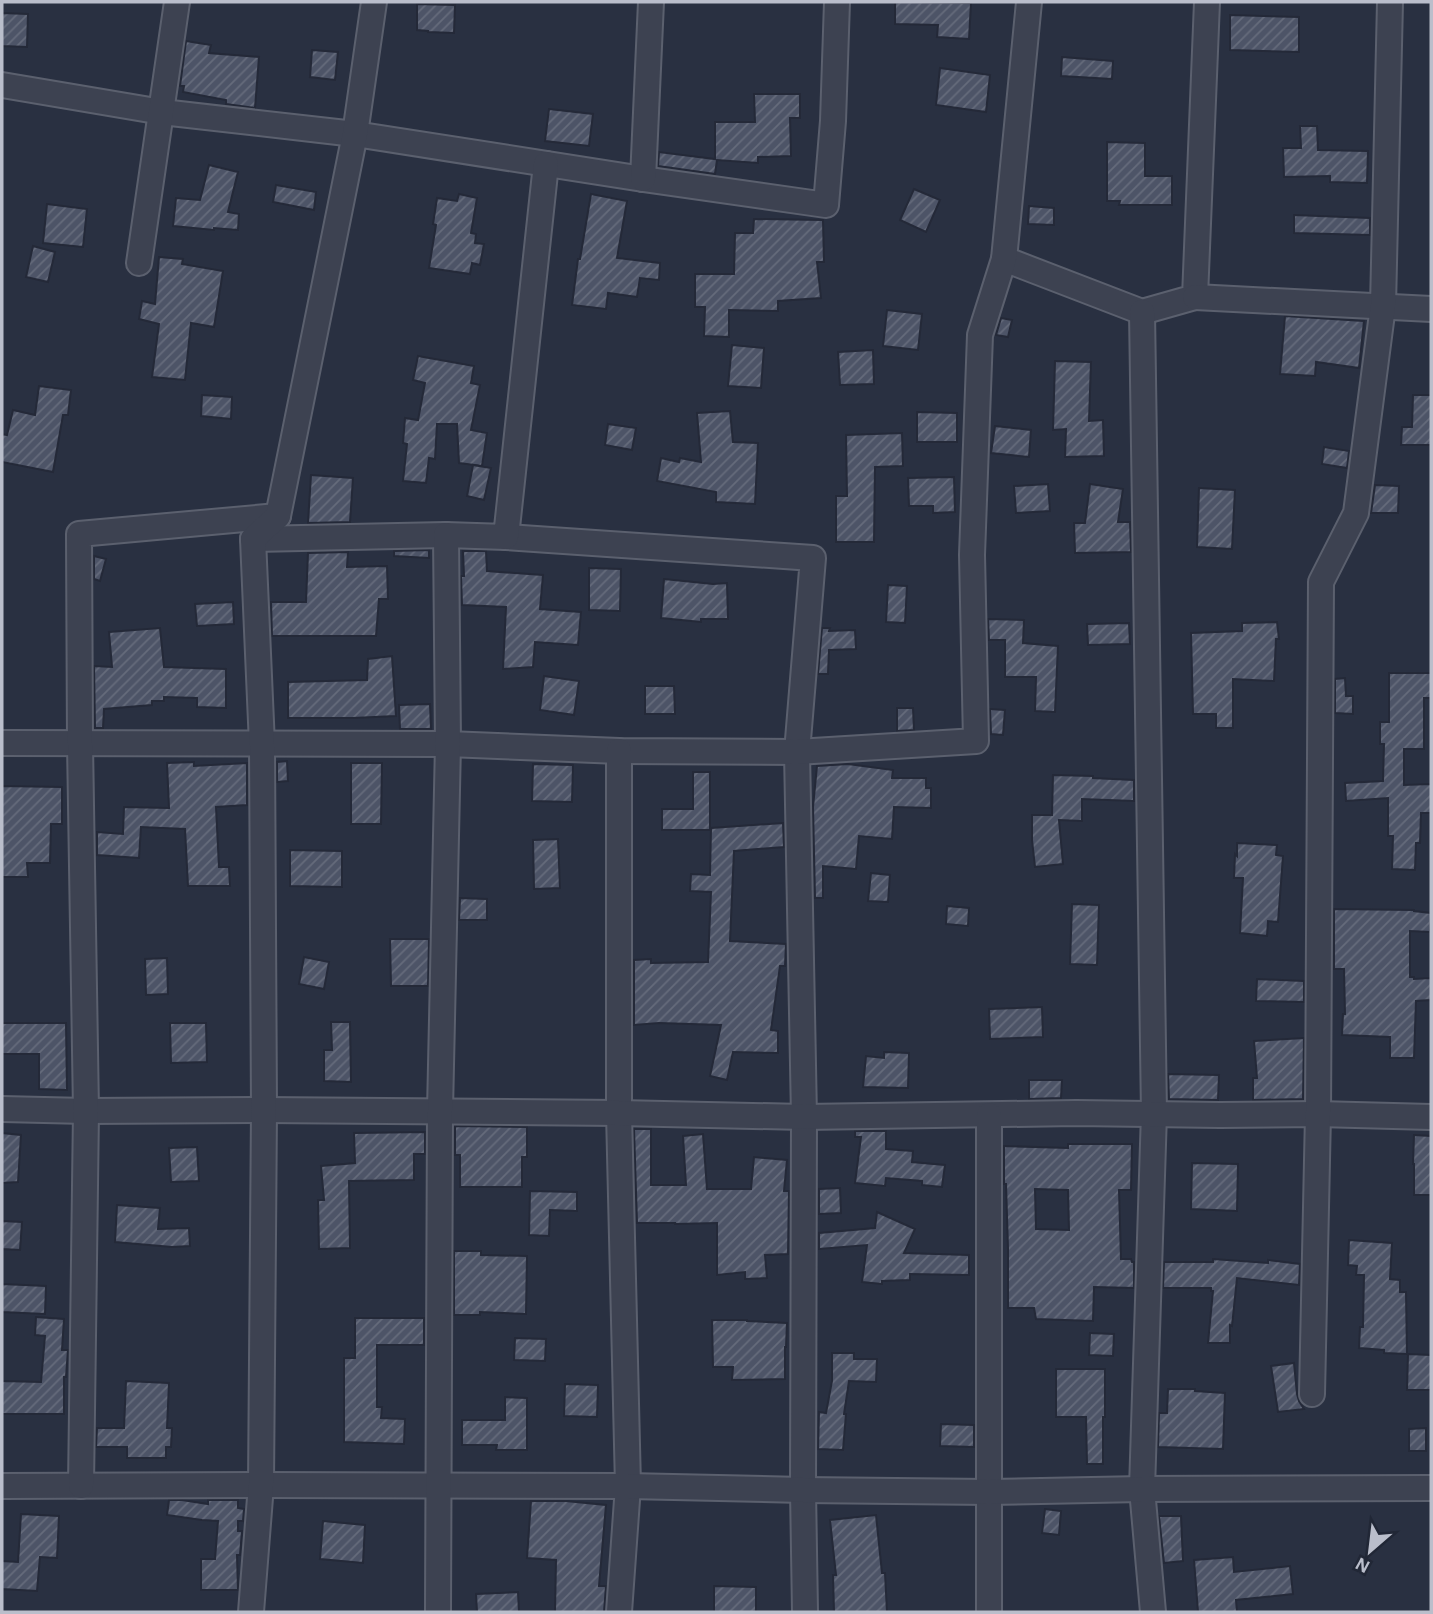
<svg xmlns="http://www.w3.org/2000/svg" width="1433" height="1614" font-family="'Alegreya Sans',sans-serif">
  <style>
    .building { fill: url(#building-hatch); stroke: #242938; stroke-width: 2; fill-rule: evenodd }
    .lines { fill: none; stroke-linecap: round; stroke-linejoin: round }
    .street-casing { stroke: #5b606e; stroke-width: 28 }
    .street { stroke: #3d4251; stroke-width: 24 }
  </style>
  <defs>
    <pattern id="building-hatch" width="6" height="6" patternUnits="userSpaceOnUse" patternTransform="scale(1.75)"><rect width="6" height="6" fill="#4d5467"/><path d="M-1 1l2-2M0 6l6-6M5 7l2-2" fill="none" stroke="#656b7b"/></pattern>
  </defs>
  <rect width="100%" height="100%" fill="#293041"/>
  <!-- building -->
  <g class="building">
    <polygon points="895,2 971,3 969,39 937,37 938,25 895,24"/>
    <polygon points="417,4 455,5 454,33 428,32 428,31 417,30"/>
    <polygon points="2,13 28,14 27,47 2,46"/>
    <polygon points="1230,15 1299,17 1299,52 1230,50"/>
    <polygon points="186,41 211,45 209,53 259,57 255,108 226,104 226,100 183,92 184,86 180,86"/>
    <polygon points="312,50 338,52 335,80 310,77"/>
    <polygon points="1062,57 1113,61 1112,79 1061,76"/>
    <polygon points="940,68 990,75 986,112 936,105"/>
    <polygon points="754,94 800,94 800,118 790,118 791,156 758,157 758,163 717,160 715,174 658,166 659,152 715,159 715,122 755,122"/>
    <polygon points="549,109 593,114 589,146 545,141"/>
    <polygon points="1300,126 1317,126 1318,150 1368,151 1367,183 1330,182 1330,176 1284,177 1283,148 1301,148"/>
    <polygon points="1107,142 1145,143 1145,176 1172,176 1172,205 1119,205 1120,201 1107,201"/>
    <polygon points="209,165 238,172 228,212 239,214 238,230 214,228 214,230 173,226 176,198 200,200"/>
    <polygon points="276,185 316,192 314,210 273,202"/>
    <polygon points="914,189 940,200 926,232 900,220"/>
    <polygon points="459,194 477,198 471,233 476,234 475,243 484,244 480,265 472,263 470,274 429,268 436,225 433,224 437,198 457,201"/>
    <polygon points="591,194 627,201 617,258 660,263 659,280 640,278 637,297 608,293 606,309 572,305 578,259 580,259"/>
    <polygon points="47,204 87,209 83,247 43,243"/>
    <polygon points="1029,206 1054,208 1054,225 1028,224"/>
    <polygon points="1294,215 1370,218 1370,235 1294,233"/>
    <polygon points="754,219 823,220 824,262 817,262 821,298 778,301 778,311 729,310 729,337 704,336 705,307 695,307 695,274 734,274 735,233 753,233"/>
    <polygon points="33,246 55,252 48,282 26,277"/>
    <polygon points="159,257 183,259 182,264 223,271 214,327 191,323 185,380 152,377 159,324 139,319 142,301 155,304"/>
    <polygon points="887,310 922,314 918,350 883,346"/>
    <polygon points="1285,316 1364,321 1359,368 1316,362 1315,376 1280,374"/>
    <polygon points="1001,318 1012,320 1008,337 996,335"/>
    <polygon points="732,345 764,348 761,388 728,386"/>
    <polygon points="873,350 874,384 840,385 838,352"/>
    <polygon points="418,356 474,366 471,383 480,385 471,430 487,433 482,466 459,463 457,424 437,424 435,459 429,458 426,483 403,481 407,444 403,443 405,418 418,420 425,383 413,380"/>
    <polygon points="1055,361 1091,362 1089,421 1103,420 1104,456 1065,457 1066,429 1053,430"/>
    <polygon points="39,386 71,390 68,415 63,415 53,472 2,462 2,434 7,435 13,410 35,415"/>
    <polygon points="202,395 232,397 231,419 201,416"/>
    <polygon points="1413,395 1431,395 1431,445 1401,445 1402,427 1412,427"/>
    <polygon points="730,411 733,442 758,443 755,504 716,502 716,492 657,481 661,458 679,462 680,458 701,462 697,413"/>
    <polygon points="917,412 957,413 957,442 917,442"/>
    <polygon points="608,424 636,428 632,450 605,445"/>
    <polygon points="995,426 1031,430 1029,457 991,453"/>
    <polygon points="902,433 903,466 875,467 874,542 836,542 836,496 847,496 846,435"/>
    <polygon points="1324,447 1349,451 1347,468 1322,464"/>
    <polygon points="473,465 491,468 484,500 467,496"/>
    <polygon points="311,475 353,478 350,522 308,523"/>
    <polygon points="954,477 955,512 933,513 933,506 909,506 908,478"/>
    <polygon points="1048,484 1050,511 1016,513 1014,486"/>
    <polygon points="1090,484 1123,489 1118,522 1130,522 1131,552 1075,553 1074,523 1085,523"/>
    <polygon points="1375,485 1399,486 1398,513 1371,513"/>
    <polygon points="1199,488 1235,490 1232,549 1197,547"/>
    <polygon points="429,550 429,558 394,556 394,551"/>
    <polygon points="463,551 486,551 487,571 543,575 540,609 581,612 578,645 535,642 533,667 503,669 506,607 462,605 461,576 464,576"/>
    <polygon points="348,552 347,567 387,566 388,599 379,599 376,636 272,636 271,602 306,602 308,553"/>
    <polygon points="94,556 106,559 100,581 94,579"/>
    <polygon points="589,568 621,569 620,611 589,610"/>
    <polygon points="664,579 713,584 727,583 728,619 701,619 701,622 661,618"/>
    <polygon points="888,585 907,586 905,623 886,622"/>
    <polygon points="233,602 234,624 197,626 195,604"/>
    <polygon points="988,619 1024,620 1023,643 1058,646 1055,712 1035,711 1036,677 1005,677 1005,640 989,640"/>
    <polygon points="1277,622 1279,639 1276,639 1274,681 1233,679 1233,728 1216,728 1216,714 1193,714 1191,633 1242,631 1242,623"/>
    <polygon points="1129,623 1130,644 1088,645 1087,624"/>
    <polygon points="160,628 164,667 226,669 226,708 197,707 197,698 164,697 164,701 152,701 152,705 104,709 103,728 95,728 94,666 112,667 109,632"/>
    <polygon points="822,628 830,628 829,631 855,630 856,649 829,650 828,674 818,674"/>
    <polygon points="392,656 396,716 353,718 288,718 288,682 367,680 368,659"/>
    <polygon points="1389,673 1431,673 1431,698 1424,698 1424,749 1404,749 1404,785 1431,784 1431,813 1421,813 1420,843 1416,843 1415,870 1392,869 1393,836 1388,836 1388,798 1346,801 1345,783 1383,781 1384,744 1380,744 1380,722 1389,722"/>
    <polygon points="544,676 579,681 574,715 540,710"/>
    <polygon points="1345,678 1346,696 1353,696 1353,714 1335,713 1335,679"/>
    <polygon points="645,686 674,686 675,714 645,714"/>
    <polygon points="430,704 431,729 400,729 399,705"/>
    <polygon points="897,708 913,708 914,730 897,731"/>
    <polygon points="990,709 1005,710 1003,735 991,734"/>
    <polygon points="287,761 288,781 277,782 277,762"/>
    <polygon points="194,762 194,766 247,763 247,805 216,807 219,867 229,867 230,886 188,886 185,829 141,827 139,858 97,855 97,832 123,834 124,807 169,808 167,763"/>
    <polygon points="351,763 382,763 381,824 351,824"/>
    <polygon points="533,764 573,765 572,802 532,801"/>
    <polygon points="848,764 893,770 892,778 926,778 926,788 931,788 931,808 894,807 892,839 859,836 856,869 823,866 823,898 815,898 813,807 817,766"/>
    <polygon points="693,772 710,772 710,830 662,830 662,809 693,809"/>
    <polygon points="1053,775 1093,776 1093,778 1134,780 1134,801 1082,799 1082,821 1059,820 1063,864 1035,867 1032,840 1032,815 1052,815"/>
    <polygon points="2,786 62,787 62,824 51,824 50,863 27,863 28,877 2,877"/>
    <polygon points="783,823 784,847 734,851 730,941 786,944 785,966 780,966 771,1030 778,1031 778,1053 733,1052 727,1080 710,1076 721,1025 659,1023 634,1025 634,960 651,959 651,963 708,962 711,892 690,891 691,874 710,875 711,828"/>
    <polygon points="558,839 560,888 534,889 533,840"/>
    <polygon points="1237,843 1277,845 1276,855 1283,856 1278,922 1268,921 1267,936 1240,933 1243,878 1234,878 1235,854 1237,856"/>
    <polygon points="290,850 342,851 342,887 290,886"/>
    <polygon points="871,873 890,875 888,902 868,901"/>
    <polygon points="460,898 487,899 487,920 459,920"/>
    <polygon points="1072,904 1099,905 1097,965 1070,964"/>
    <polygon points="947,906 969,908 968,926 946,924"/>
    <polygon points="1334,909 1414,910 1414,911 1431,913 1430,932 1410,931 1410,977 1414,977 1414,979 1431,978 1431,1000 1416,1001 1414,1058 1390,1058 1390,1037 1342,1035 1343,1014 1345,1014 1344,969 1334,969"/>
    <polygon points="390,939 429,939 428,986 391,986"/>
    <polygon points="304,957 329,962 324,989 299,984"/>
    <polygon points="167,958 168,994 146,995 145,959"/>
    <polygon points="1257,979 1304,981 1304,1002 1256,1001"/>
    <polygon points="1042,1007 1043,1037 990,1039 989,1009"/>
    <polygon points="331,1022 350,1022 351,1082 324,1081 324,1050 332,1050"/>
    <polygon points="2,1023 66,1023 67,1090 39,1089 39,1054 2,1054"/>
    <polygon points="170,1023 206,1023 207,1062 171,1063"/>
    <polygon points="1304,1038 1303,1099 1253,1100 1253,1078 1257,1078 1254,1041"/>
    <polygon points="884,1052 909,1053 908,1088 863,1087 866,1056 884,1058"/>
    <polygon points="1168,1074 1219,1075 1218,1100 1169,1099"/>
    <polygon points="1029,1080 1062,1080 1061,1098 1029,1099"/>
    <polygon points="455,1126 527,1127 527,1157 522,1157 522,1187 460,1187 460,1155 455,1155"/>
    <polygon points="634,1129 651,1129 651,1185 686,1185 683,1136 703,1134 707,1189 751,1189 754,1157 787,1160 784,1191 789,1191 788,1254 765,1255 767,1278 745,1279 745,1272 717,1275 717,1223 675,1224 675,1223 637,1223"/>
    <polygon points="855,1131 886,1131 886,1149 913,1151 912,1162 945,1165 942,1187 922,1185 922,1181 886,1178 885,1186 855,1183 861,1137 855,1137"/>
    <polygon points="425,1132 425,1154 414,1154 414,1180 349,1181 350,1248 319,1249 318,1200 324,1200 321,1166 355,1163 354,1133"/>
    <polygon points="2,1133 21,1135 18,1182 2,1183"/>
    <polygon points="1414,1135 1431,1136 1431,1195 1414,1195 1414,1164 1413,1164"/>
    <path d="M 1068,1144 L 1132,1144 L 1131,1190 L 1119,1190 L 1121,1259 L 1131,1259 L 1132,1262 L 1134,1262 L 1134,1288 L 1094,1287 L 1093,1321 L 1036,1319 L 1034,1308 L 1008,1308 L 1008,1249 L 1006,1184 L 1004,1184 L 1004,1146 L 1068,1148 ZM 1035,1189 L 1068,1190 L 1069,1230 L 1036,1229 Z"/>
    <polygon points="197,1147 199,1181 171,1182 169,1148"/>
    <polygon points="1192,1163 1238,1164 1237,1211 1191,1209"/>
    <polygon points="840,1188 841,1213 819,1214 819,1189"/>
    <polygon points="530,1191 577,1192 577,1211 550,1210 549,1236 529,1235"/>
    <polygon points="117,1205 160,1208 158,1229 189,1228 190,1246 172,1247 115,1242"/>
    <polygon points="877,1212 915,1229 904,1253 969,1255 969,1275 910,1274 910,1280 882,1281 882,1284 862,1282 867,1245 819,1249 819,1233 875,1228"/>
    <polygon points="2,1221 22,1222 20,1250 2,1249"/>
    <polygon points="1349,1240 1392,1243 1390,1279 1400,1280 1400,1292 1406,1292 1407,1354 1384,1353 1384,1350 1359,1348 1360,1327 1363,1327 1364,1275 1356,1275 1357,1266 1348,1265"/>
    <polygon points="454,1251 481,1251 481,1255 527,1256 526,1314 480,1312 480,1315 454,1315"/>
    <polygon points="1213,1259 1268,1263 1268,1260 1300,1264 1299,1285 1237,1278 1232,1326 1230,1325 1230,1343 1208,1343 1213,1291 1211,1291 1211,1288 1163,1288 1164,1262 1213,1262"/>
    <polygon points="2,1284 46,1286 45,1314 2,1312"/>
    <polygon points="36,1317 64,1319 62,1350 68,1350 66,1377 64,1377 64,1414 2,1414 2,1381 41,1382 45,1336 35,1335"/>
    <polygon points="355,1318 424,1318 424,1345 377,1345 377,1407 382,1407 381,1418 405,1419 404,1444 344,1442 344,1358 355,1358"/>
    <polygon points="712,1320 747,1320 747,1321 787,1323 786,1347 785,1347 785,1379 732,1380 733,1367 713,1367"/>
    <polygon points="1090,1333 1114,1334 1113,1356 1089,1355"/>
    <polygon points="515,1338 546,1339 545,1361 514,1360"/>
    <polygon points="832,1353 854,1353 854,1359 877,1359 876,1382 849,1381 844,1414 846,1414 843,1450 818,1449 819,1412 826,1413 832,1381"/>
    <polygon points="1408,1354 1431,1355 1431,1390 1407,1390"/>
    <polygon points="1294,1363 1297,1394 1299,1401 1304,1409 1278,1412 1271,1366"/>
    <polygon points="1056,1369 1105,1369 1105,1417 1103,1417 1103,1464 1087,1464 1086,1417 1056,1417"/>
    <polygon points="126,1381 169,1383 167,1428 172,1428 171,1447 166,1447 166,1458 127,1458 127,1447 96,1447 97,1428 124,1428"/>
    <polygon points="565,1384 598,1385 597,1417 564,1416"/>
    <polygon points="1168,1389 1195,1389 1195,1391 1225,1393 1223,1449 1158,1447 1159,1413 1167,1413"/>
    <polygon points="505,1397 527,1398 527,1450 496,1450 497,1445 462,1445 462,1420 505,1420"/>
    <polygon points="941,1424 974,1425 974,1447 940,1446"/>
    <polygon points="1426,1428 1426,1451 1409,1451 1409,1429"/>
    <polygon points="169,1500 182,1500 208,1504 208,1500 238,1500 238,1508 244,1509 243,1521 238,1521 238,1531 242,1531 240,1555 237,1555 238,1590 201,1590 201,1559 215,1559 218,1521 202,1520 167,1515"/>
    <polygon points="531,1501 566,1501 606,1505 599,1586 606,1586 604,1612 555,1612 556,1560 527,1558"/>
    <polygon points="1045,1509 1061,1511 1059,1535 1042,1533"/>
    <polygon points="21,1514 59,1516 57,1558 40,1557 37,1591 2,1589 2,1561 18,1562"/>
    <polygon points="876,1515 882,1573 885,1573 887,1612 834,1612 833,1575 836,1575 830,1520"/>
    <polygon points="1159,1516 1181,1516 1183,1561 1164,1563"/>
    <polygon points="323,1521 365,1525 363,1563 320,1559"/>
    <polygon points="1233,1557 1234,1572 1290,1566 1293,1594 1236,1600 1237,1612 1198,1612 1194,1560"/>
    <polygon points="714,1586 756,1587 756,1612 714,1612"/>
    <polygon points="518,1592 519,1612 477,1612 476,1594"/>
  </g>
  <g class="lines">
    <defs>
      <g id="street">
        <polyline points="2,85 162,112 355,134 643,179 826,205 833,121 837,2"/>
        <polyline points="643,179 651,2"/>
        <polyline points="1004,259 1142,312 1195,297 1207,2"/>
        <polyline points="139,263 177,2"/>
        <polyline points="1195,297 1431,309"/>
        <polyline points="1142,312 1154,1113 1142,1489 1153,1612"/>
        <polyline points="506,537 813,558 797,752 804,1117 803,1490 805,1612"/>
        <polyline points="253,539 446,535"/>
        <polyline points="2,743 448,744 619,751 797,752 976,741 972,555 980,335 1004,259 1029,2"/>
        <polyline points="619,751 619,1113 628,1486 619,1612"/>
        <polyline points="2,1109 86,1111 264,1110 619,1113 804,1117 1076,1113 1220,1115 1318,1114 1431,1117"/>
        <polyline points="989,1115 989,1612"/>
        <polyline points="1312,1394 1318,1114 1321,582 1356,513 1383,306 1390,2"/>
        <polyline points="2,1486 261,1485 628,1486 803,1490 989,1492 1142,1489 1431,1488"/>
        <polyline points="81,1486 86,1111 80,744 79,534 278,516"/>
        <polyline points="251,1612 261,1485 264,1110 262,745 253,539 278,516 355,134 374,2"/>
        <polyline points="438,1612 440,1111 448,744 446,535 506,537 546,164"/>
      </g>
    </defs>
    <!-- street casing -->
    <use href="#street" class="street-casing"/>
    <!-- street -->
    <use href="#street" class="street"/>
  </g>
  <!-- border -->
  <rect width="1433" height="1614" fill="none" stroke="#babecb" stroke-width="7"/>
  <!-- north arrow -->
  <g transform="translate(1370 1551) rotate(208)" stroke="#212736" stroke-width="5" paint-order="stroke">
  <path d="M0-5L12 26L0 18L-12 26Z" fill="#babecb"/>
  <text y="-10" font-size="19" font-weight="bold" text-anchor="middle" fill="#babecb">N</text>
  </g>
</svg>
